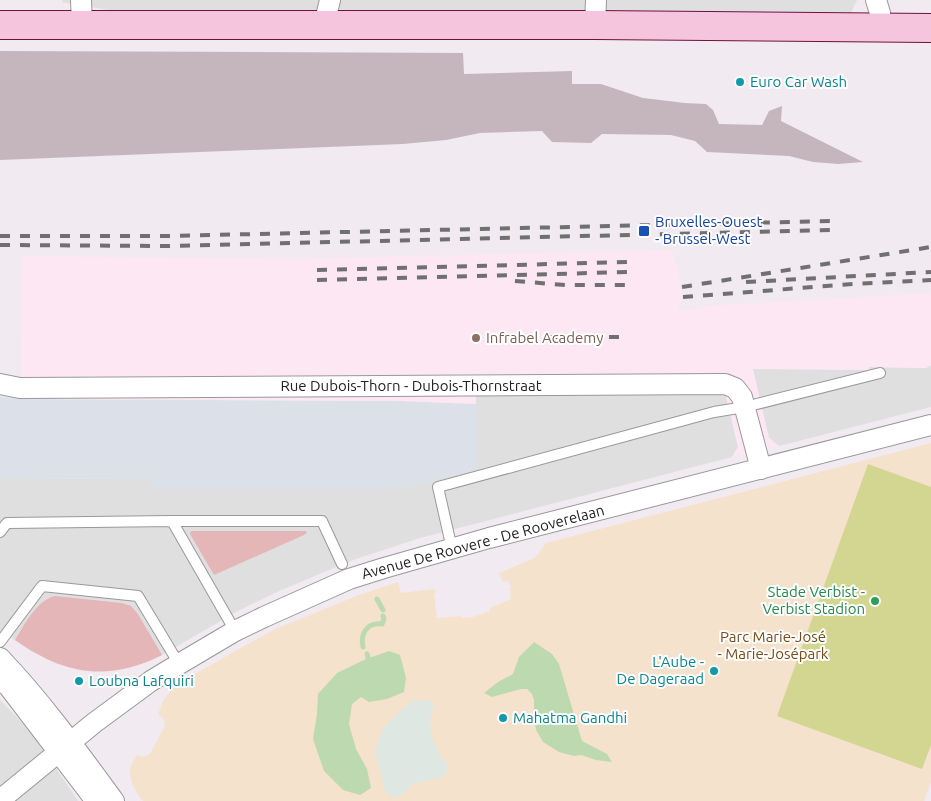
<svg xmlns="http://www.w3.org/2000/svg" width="931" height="801" font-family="Ubuntu,sans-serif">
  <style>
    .residential { fill: #dfdfe0 }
    .industrial { fill: #dce1e9 }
    .education { fill: #fce7f3 }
    .construction { fill: #c5b6be }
    .grass { fill: #e5b6b8 }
    .park { fill: #f5e2cd }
    .pitch { fill: #d2d691 }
    .plaza { fill: #dee7e2 }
    .water { fill: #bdd9af }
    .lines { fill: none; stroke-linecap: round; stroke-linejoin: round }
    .stream { stroke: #bdd9af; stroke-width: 5 }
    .lane-casing { stroke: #999; stroke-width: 12 }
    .street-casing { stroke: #999; stroke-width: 22 }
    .secondary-casing { stroke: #70123b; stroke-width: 30 }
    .lane { stroke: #fff; stroke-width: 10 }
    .street { stroke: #fff; stroke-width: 20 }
    .secondary { stroke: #f4c5dc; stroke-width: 28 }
    .rail { stroke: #707070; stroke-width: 4; stroke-dasharray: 10 10; stroke-linecap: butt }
    .culture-dot { fill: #0f9aa8; stroke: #fff; stroke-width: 2 }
    .transit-dot { fill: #1a4fb4; stroke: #fff; stroke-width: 2 }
    .education-dot { fill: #8d6e63; stroke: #fff; stroke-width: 2 }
    .leisure-dot { fill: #2e9e5b; stroke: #fff; stroke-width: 2 }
    .labels { text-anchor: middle; stroke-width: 4; stroke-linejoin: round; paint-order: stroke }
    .culture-label { font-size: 15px; fill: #0d838f; stroke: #fff; text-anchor: start }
    .transit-label { font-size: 15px; fill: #164399; stroke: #fff; text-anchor: start }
    .education-label { font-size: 15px; fill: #785e54; stroke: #fff; text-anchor: start }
    .street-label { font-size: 15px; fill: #222; stroke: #fff }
    .leisure-label { font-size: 15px; fill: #27864d; stroke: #fff; text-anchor: end }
    .park-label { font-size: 15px; fill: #774b19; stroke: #fff }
  </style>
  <rect width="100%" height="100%" fill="#f1eaf0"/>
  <!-- residential -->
  <g class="residential">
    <polygon points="63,0 857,0 849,17 579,12 108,10 62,2"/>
    <polygon points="931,365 931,407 779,446 769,438 752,369 868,370 869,367 926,368"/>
    <polygon points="476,389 725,392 738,447 732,457 420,538 353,560 279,591 236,612 162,655 150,661 128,668 101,671 82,670 55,663 31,651 0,630 0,478 147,479 476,470"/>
    <polygon points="0,700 32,733 78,801 0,801"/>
  </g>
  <!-- industrial -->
  <polygon class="industrial" points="0,397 21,399 401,401 476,404 476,470 400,489 158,489 146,479 0,478"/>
  <!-- education -->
  <polygon class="education" points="672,250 679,274 683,304 678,305 679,311 700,309 705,306 931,293 931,365 926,368 869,367 869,370 753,369 769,438 779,446 732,457 738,447 725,392 476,389 476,404 401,401 21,399 22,256 292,259"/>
  <!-- construction -->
  <polygon class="construction" points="0,51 463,53 464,74 572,71 572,84 601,84 643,98 685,103 706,104 713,110 719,124 762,125 769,111 782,106 781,121 863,162 838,164 813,162 789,156 707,152 695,141 671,135 602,134 591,143 552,142 542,131 480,133 446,140 403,144 0,160"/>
  <!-- grass -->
  <g class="grass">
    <polygon points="192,531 306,531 307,533 304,535 214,575 190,534 190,532"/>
    <path d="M 55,596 L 122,603 L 131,606 L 138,614 L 162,655 C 106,683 64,674 15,640 C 24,625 38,599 55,596 Z"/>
  </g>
  <!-- park -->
  <path class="park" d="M 931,443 L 931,781 L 924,801 L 143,801 C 136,792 127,779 131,766 C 132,763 135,759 137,755 L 144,757 L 150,754 L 164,728 L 165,722 L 162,717 L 158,714 L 164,699 L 177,684 L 273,630 L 359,595 L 398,582 L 401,593 L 435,589 L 436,593 L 434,594 L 437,618 L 461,616 L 462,618 L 473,617 L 490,611 L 490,608 L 511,599 L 510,595 L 511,594 L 509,589 L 511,588 L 508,580 L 503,582 L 499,573 L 535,558 L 546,543 Z"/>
  <!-- pitch -->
  <polygon class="pitch" points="868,464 931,487 931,745 922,769 777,716"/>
  <!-- plaza -->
  <polygon class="plaza" points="421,700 434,702 430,724 432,737 439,754 447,764 447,772 443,777 413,784 399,797 390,797 385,790 376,755 378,740 385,726 401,710 413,701"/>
  <!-- water -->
  <g class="water">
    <polygon points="534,642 552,654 559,664 582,741 607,754 612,762 596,760 581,755 574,756 559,752 543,742 536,730 534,715 534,700 532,694 527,689 521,689 492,697 484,693 498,682 513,674 519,657"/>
    <polygon points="389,651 400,655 406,678 404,692 387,699 369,702 361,697 352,704 349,724 356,749 367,769 371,788 360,795 343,790 324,771 313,739 317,714 318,694 337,673 366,659"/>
  </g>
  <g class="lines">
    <!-- stream -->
    <g class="stream">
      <polyline points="377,599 383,610"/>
      <path d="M 363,647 C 360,634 367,622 382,624 L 384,619 L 383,616"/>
      <polyline points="367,654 368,658"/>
    </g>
    <defs>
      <g id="lane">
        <polyline points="172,521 322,521 342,564"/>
        <polyline points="0,532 7,523 172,521 235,631"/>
        <polyline points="452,549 438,487 714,412 745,407 880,373"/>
        <polyline points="0,642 42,586 138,596 179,664"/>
      </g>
      <g id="street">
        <polyline points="81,0 82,24"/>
        <polyline points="876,0 880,13 879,28"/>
        <polyline points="324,25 330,0"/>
        <polyline points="595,25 596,0"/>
        <polyline points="0,384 20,388 725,384 735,388 742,397 761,469"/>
        <path d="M 0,658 C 42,702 78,752 114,801"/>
        <polyline points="0,678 9,687 96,801"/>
        <polyline points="0,800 94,723 151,681 169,670 235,631 264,617 349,579 384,568 489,538 931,425"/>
      </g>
      <polyline id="secondary" points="0,25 595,25 931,28"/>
    </defs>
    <!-- lane casing -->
    <use href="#lane" class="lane-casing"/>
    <!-- street casing -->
    <use href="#street" class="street-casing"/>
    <!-- secondary casing -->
    <use href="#secondary" class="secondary-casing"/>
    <!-- lane -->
    <use href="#lane" class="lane"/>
    <!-- street -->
    <use href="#street" class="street"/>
    <!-- secondary -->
    <use href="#secondary" class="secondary"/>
    <!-- rail -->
    <g class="rail">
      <polyline points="0,236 167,236 834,221"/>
      <polyline points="0,245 167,246 835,230"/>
      <polyline points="317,270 630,262"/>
      <polyline points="317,280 631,272"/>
      <polyline points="515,281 565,285 632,285"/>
      <polyline points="746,282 931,272"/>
      <polyline points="682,287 931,247"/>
      <polyline points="683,297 853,284 931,280"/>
      <polyline points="549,337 624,337"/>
    </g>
  </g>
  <!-- markers -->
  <g class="culture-dot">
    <circle cx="740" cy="82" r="5"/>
    <circle cx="714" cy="671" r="5"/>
    <circle cx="79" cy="681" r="5"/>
    <circle cx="503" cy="718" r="5"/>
  </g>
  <rect class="transit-dot" x="638" y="225" width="12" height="12" rx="2.5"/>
  <circle class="education-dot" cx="476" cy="338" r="5"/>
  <circle class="leisure-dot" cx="875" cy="601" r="5"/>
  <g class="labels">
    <!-- culture labels -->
    <g class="culture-label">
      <text x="750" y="87">Euro Car Wash</text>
      <text x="704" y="667" text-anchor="end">L'Aube -<tspan x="704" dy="17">De Dageraad</tspan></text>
      <text x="89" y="686">Loubna Lafquiri</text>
      <text x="513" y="723">Mahatma Gandhi</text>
    </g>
    <!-- transit labels -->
    <g class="transit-label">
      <text x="655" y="227">Bruxelles-Ouest<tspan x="655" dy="17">- Brussel-West</tspan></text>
    </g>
    <!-- education labels -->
    <g class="education-label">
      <text x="486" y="343">Infrabel Academy</text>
    </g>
    <!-- street labels -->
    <g class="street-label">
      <text x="411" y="391">Rue Dubois-Thorn - Dubois-Thornstraat</text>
      <text transform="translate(483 542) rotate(-15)" y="5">Avenue De Roovere - De Rooverelaan</text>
    </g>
    <!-- leisure labels -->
    <g class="leisure-label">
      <text x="865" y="597">Stade Verbist -<tspan x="865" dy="17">Verbist Stadion</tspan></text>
    </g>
    <!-- park labels -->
    <g class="park-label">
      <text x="773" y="642">Parc Marie-José<tspan x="773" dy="17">- Marie-Josépark</tspan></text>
    </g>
  </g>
</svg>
